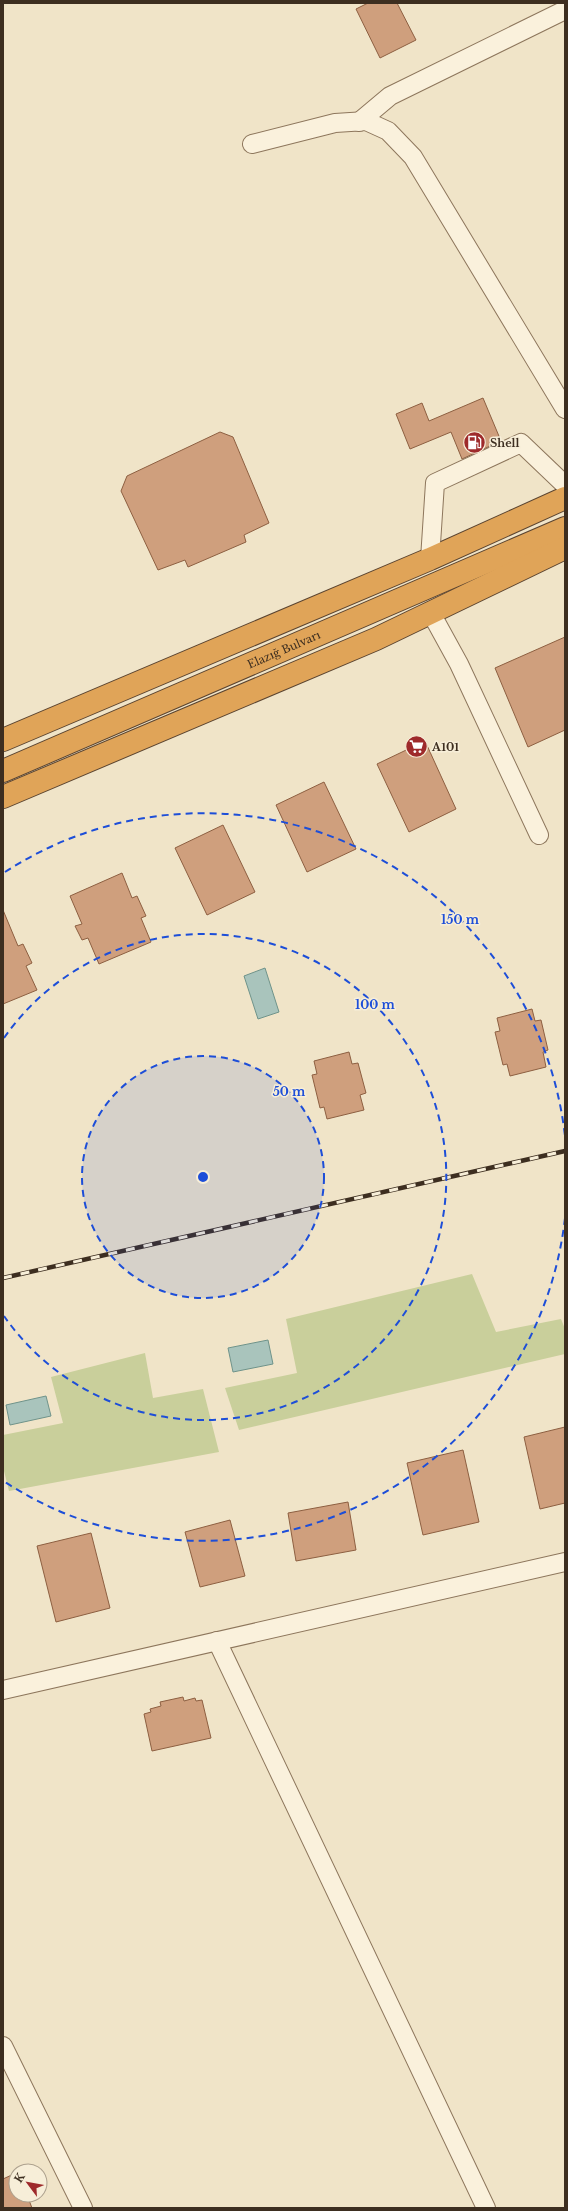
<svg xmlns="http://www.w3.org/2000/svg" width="568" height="2211" font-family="'Libre Baskerville',serif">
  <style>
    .green { fill: #c9cf9b }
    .water { fill: #a9c4bc; stroke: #6f938a }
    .building { fill: #cf9f7d; stroke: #8d5f41 }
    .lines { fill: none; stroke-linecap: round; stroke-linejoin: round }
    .minor-casing { stroke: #8d765c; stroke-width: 20 }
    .highway-casing { stroke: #5b4430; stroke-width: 24 }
    .minor { stroke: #faf1dc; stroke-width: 18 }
    .highway { stroke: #e0a458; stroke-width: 22 }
    .rail-casing { stroke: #3d2e20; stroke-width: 4.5 }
    .rail { stroke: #f7eed8; stroke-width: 3; stroke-dasharray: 9; stroke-linecap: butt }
    .ring { fill: none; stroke: #1d4ed8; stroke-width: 2; stroke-dasharray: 7 5 }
    .labels { text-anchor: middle; stroke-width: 3; stroke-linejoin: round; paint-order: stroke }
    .poi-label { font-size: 11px; font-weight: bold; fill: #3d2e20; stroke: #f7eed8; text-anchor: start }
    .street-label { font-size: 11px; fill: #3d2e20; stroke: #f7eed8 }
    .centre { fill: #1d4ed8; stroke: #f7eed8; stroke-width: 2 }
    .ring-label { font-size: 12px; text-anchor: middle; font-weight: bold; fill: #1d4ed8; stroke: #f7eed8; stroke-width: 3; stroke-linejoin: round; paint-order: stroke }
  </style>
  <rect width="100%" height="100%" fill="#f0e4c8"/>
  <!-- green -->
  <g class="green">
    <polygon points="472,1274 496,1332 561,1319 565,1329 565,1354 239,1430 225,1388 297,1373 286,1319"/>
    <polygon points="145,1353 153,1398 203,1389 219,1452 9,1491 3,1467 3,1435 63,1423 51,1377"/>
  </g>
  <!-- water -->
  <g class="water">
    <polygon points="265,968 279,1012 258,1019 244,976"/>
    <polygon points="268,1340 273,1364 233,1372 228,1348"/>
    <polygon points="46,1396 51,1416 10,1425 6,1405"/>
  </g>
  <!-- building -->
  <g class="building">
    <polygon points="368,3 397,3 416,40 380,58 356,9"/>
    <polygon points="483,398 501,441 462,459 451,432 410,449 396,414 422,403 429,421"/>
    <polygon points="220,432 233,437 269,523 244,535 246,542 188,567 185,560 158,570 121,491 127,476"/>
    <polygon points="565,637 565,730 528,747 495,668"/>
    <polygon points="425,741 456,809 409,832 377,764"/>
    <polygon points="324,782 356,849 307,872 276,805"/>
    <polygon points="223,825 255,892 207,915 175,848"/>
    <polygon points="122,873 132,898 137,896 146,916 141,918 151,942 99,964 88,938 82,940 75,926 82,924 70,896"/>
    <polygon points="3,910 18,946 23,944 32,963 26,966 37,990 3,1004"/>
    <polygon points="532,1009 535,1021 541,1020 548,1050 543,1052 546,1067 510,1076 507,1064 503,1065 495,1032 500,1031 497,1018"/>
    <polygon points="349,1052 352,1064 358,1063 366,1093 360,1095 364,1110 327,1119 324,1107 320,1108 312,1075 317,1074 314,1061"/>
    <polygon points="565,1427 565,1503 540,1509 524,1437"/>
    <polygon points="463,1450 479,1522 423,1535 407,1463"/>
    <polygon points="348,1502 356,1550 296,1561 288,1513"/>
    <polygon points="230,1520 245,1576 200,1587 185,1532"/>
    <polygon points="91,1533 110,1608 56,1622 37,1546"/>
    <polygon points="183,1697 184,1701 195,1698 196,1701 202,1700 211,1738 152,1751 144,1714 151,1712 150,1709 161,1706 160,1702"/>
    <polygon points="16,2173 16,2195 27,2195 32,2208 3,2208 3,2179"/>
  </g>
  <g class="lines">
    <defs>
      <g id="minor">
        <polyline points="359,122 390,96 565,10"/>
        <polyline points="252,144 335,123 366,121 388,131 413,157 565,409"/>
        <polyline points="430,559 435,483 521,443 565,485"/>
        <polyline points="431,613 459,664 539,835"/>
        <polyline points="217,1641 486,2208"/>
        <polyline points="3,1690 565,1562"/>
        <polyline points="3,2046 83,2208"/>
      </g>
      <g id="highway">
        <polyline points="3,740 430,559 565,498"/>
        <path id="s1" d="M 3,771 L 565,528"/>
        <polyline points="3,797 376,639 565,548"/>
      </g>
    </defs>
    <!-- minor casing -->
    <use href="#minor" class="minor-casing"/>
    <!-- highway casing -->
    <use href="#highway" class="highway-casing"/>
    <!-- minor -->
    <use href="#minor" class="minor"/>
    <!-- highway -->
    <use href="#highway" class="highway"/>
    <defs>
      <polyline id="rail" points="3,1278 565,1151"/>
    </defs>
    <!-- rail casing -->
    <use href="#rail" class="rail-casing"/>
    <!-- rail -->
    <use href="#rail" class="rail"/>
  </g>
  <!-- distance rings -->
  <circle cx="203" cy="1177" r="121" fill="#1d4ed8" fill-opacity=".12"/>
  <g class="ring">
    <circle cx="203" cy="1177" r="121"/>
    <path d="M4 1038A243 243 0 1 1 4 1316"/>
    <path d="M565 1218A364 364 0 0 1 5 1482M5 872A364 364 0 0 1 565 1136"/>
  </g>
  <!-- icons -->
  <defs>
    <symbol id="fuel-disc" viewBox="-11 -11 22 22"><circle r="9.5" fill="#9e2a2b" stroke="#f7eed8"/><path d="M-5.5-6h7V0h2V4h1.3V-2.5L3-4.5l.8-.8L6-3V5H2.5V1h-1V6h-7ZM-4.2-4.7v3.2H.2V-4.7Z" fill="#fff"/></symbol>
    <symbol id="supermarket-disc" viewBox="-11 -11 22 22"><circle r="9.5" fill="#9e2a2b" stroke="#f7eed8"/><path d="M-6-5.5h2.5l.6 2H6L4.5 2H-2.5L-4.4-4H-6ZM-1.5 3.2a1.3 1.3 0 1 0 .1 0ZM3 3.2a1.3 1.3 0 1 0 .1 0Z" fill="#fff"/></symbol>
  </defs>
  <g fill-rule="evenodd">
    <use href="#fuel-disc" x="462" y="430" width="25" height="25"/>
    <use href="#supermarket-disc" x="404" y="734" width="25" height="25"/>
  </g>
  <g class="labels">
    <!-- poi labels -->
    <g class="poi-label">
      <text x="490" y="447">Shell</text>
      <text x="432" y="751">A101</text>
    </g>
    <!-- street labels -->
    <g class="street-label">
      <text dy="4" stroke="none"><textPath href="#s1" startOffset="306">Elazığ Bulvarı</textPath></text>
    </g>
  </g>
  <circle cx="203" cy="1177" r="6" class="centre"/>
  <g class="ring-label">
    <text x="460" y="924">150 m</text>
    <text x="375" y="1009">100 m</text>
    <text x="289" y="1096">50 m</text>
  </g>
  <!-- border -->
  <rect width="568" height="2211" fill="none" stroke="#3d2e20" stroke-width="8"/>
  <!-- north arrow -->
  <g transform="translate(28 2183) rotate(302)"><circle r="19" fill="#f7eed8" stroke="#ada18e"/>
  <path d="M0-3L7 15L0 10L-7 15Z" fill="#9e2a2b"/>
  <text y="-6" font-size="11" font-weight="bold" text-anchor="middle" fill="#3d2e20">K</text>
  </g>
</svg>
